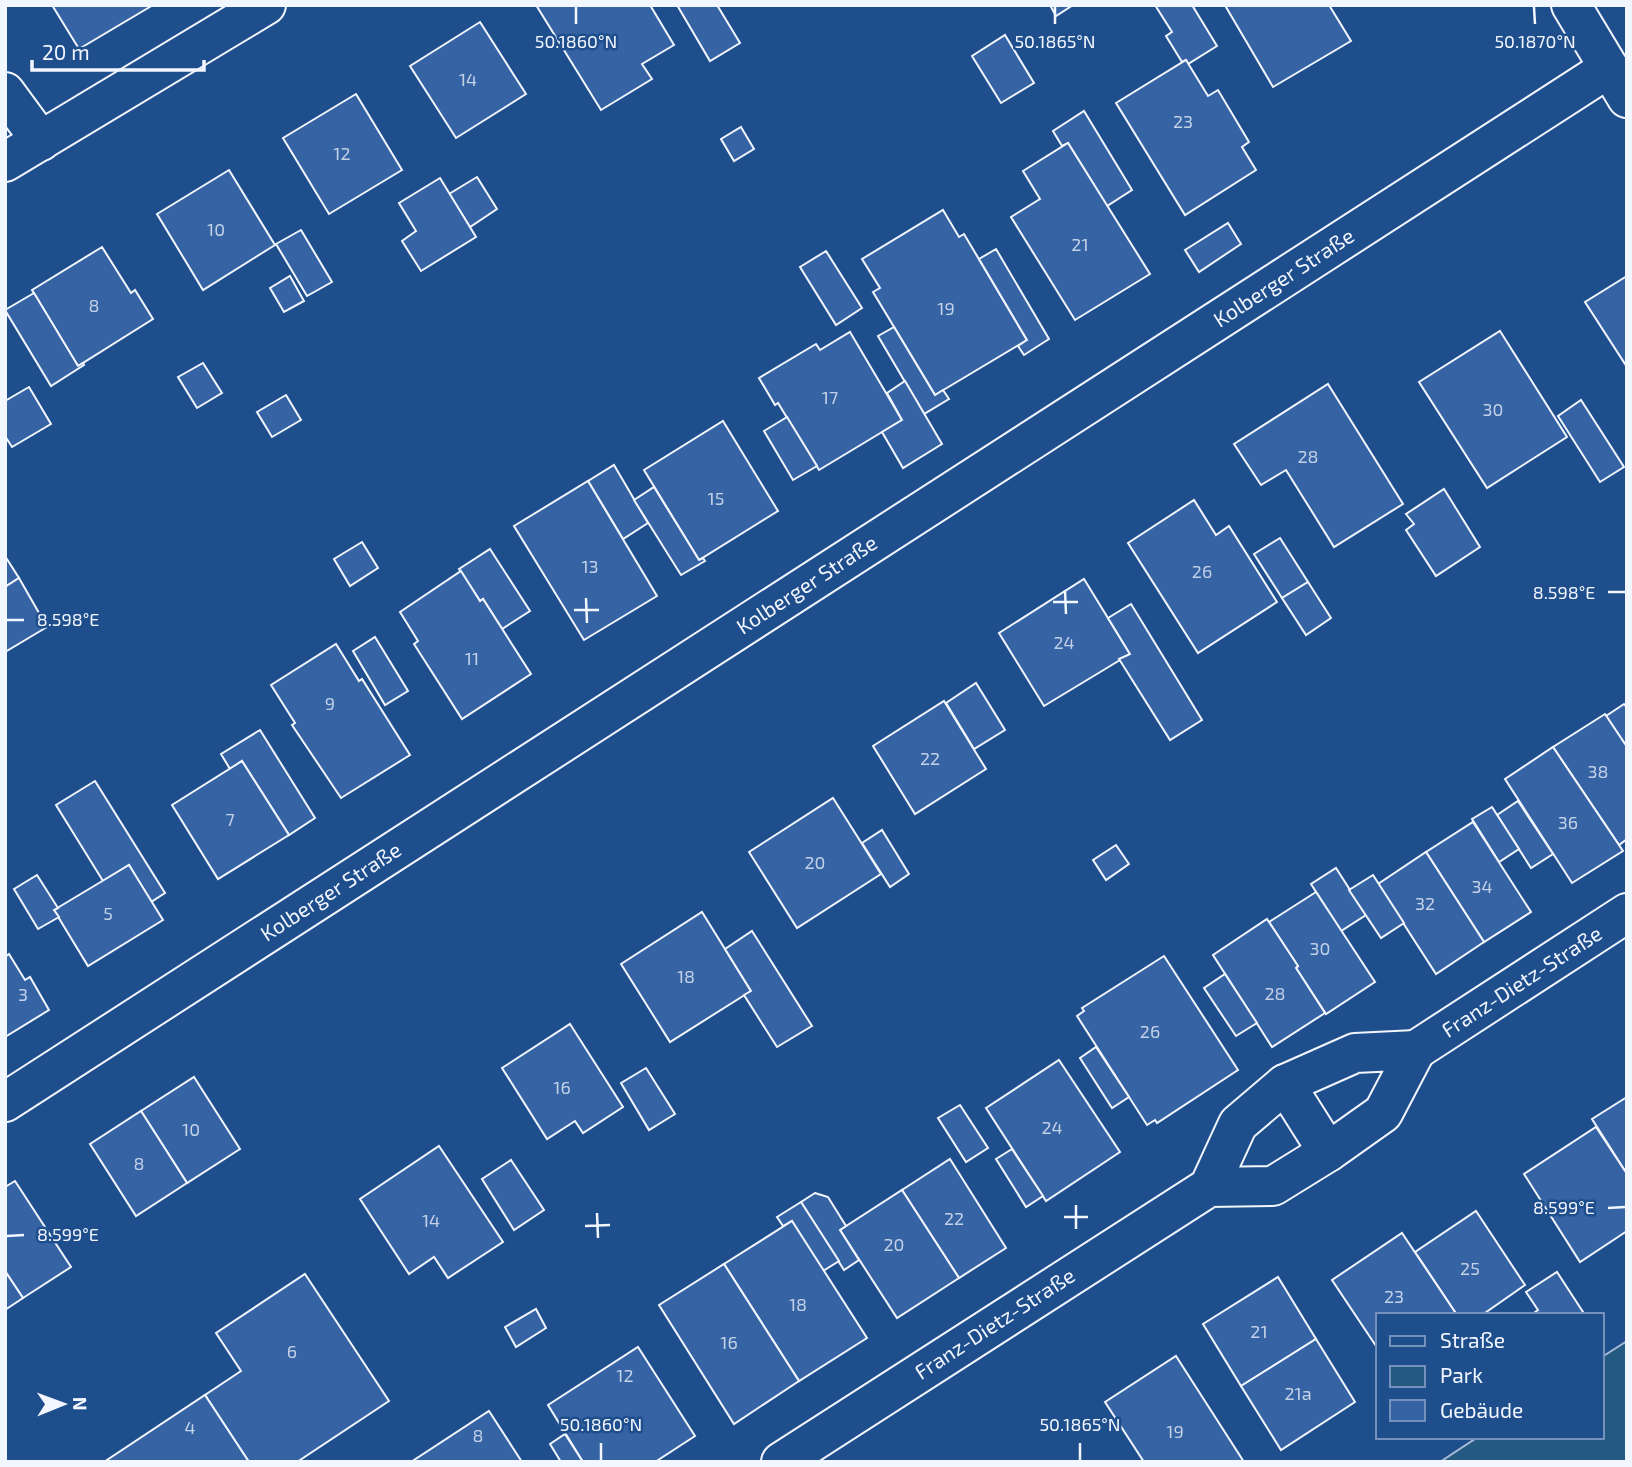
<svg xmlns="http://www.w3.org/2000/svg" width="1632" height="1467" font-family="'Exo 2',sans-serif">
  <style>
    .green { fill: #245a82; stroke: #a8bbd7; stroke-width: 2 }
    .building { fill: #3563a3; stroke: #f2f6ff; stroke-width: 2 }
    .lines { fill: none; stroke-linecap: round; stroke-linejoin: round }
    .street-casing { stroke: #f2f6ff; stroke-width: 42 }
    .street { stroke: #1f4e8c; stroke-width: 38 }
    .ticks { fill: none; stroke: #f2f6ff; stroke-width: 2.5 }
    .labels { text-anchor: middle; stroke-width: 5; stroke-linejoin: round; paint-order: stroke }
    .number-label { font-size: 18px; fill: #c3d1e8 }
    .street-label { font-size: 21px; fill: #f2f6ff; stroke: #1f4e8c }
    .ticks-label { font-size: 18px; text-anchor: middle; fill: #f2f6ff; stroke: #1f4e8c; stroke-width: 5; stroke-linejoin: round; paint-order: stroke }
  </style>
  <rect width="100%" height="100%" fill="#1f4e8c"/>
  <!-- green -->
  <polygon class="green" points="1627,1341 1627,1462 1440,1462 1478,1437 1602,1437 1602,1357"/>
  <!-- building -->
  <g class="building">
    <polygon points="52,5 153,5 79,49"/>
    <polygon points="536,5 650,5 674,45 642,64 652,79 601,110"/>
    <polygon points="677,5 717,5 740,43 710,61"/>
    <polygon points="1050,5 1073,5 1056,16"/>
    <polygon points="1155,5 1192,5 1217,46 1188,64 1186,60 1182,62 1166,36 1172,32"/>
    <polygon points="1229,5 1329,5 1351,41 1273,87 1226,7"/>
    <polygon points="480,22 526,94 456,138 410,66"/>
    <polygon points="1005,35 1034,83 1001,103 972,56"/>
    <polygon points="1186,60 1208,96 1218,90 1249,142 1242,147 1256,170 1185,215 1116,103"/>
    <polygon points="356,94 402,170 329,214 283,138"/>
    <polygon points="1084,111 1132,190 1107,206 1068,143 1062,146 1053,131"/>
    <polygon points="741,127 754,149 734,161 721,139"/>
    <polygon points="1068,143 1150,274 1075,320 1011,217 1040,199 1023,171"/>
    <polygon points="229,170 275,245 203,290 157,214"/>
    <polygon points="477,177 497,209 470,227 449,194"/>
    <polygon points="440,178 476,237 421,271 402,241 416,231 399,203"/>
    <polygon points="943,210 959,237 964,234 1027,340 935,395 873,292 880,288 862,259"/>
    <polygon points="1228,223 1241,244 1199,272 1185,250"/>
    <polygon points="301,230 332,282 307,296 276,244"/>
    <polygon points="102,247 131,293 135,290 153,319 78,366 32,290"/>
    <polygon points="996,249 1049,339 1024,355 1018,346 1027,340 979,259"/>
    <polygon points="826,251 862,308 836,325 800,267"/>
    <polygon points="290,276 304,301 284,312 270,288"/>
    <polygon points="1627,276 1627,367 1585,302"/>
    <polygon points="34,293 78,366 83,363 84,365 51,386 5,310"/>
    <polygon points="894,327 935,395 943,390 949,399 924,414 878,336"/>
    <polygon points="1500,331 1567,437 1487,488 1419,382"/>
    <polygon points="850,332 902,420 819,470 778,403 775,405 759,378 816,344 820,350"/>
    <polygon points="203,363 222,393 197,408 178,377"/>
    <polygon points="905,381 942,444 903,468 882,432 902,420 887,393"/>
    <polygon points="1328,384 1403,504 1334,547 1286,470 1261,485 1234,444"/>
    <polygon points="29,387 51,424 12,447 5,436 5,401"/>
    <polygon points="286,395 301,420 272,437 257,412"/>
    <polygon points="1581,400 1624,467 1600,482 1558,416"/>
    <polygon points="787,417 817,466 793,480 764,431"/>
    <polygon points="723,421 778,511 699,560 644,470"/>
    <polygon points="614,465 648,523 623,539 588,481"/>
    <polygon points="588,481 657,596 584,640 514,526"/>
    <polygon points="654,487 699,560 703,558 705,561 681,575 634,500"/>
    <polygon points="1444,489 1480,547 1436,576 1406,530 1414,524 1406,514"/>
    <polygon points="1194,500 1216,535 1229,526 1277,602 1198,653 1128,543"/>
    <polygon points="1280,538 1308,582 1282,598 1254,554"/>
    <polygon points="362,542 378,568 350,586 334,559"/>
    <polygon points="490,549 530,611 502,629 483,599 480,601 459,569"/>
    <polygon points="5,556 19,578 5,587"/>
    <polygon points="461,571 480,601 483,599 531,674 462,719 414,644 418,641 400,612"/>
    <polygon points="19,578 47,627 5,652 5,587"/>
    <polygon points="1084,579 1130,654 1044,706 999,633"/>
    <polygon points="1308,582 1331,618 1306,635 1282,598"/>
    <polygon points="1131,604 1202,720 1170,740 1119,659 1130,654 1108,618"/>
    <polygon points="375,637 408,691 385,705 353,651"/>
    <polygon points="336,644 359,681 362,679 410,755 341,798 292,725 295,723 271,685"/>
    <polygon points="976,683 1005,730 974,749 946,703"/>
    <polygon points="944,701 986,769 915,814 873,746"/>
    <polygon points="1624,704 1627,708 1627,747 1606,716"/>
    <polygon points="1605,714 1627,747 1627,839 1619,845 1553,747"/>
    <polygon points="260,730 315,818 289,835 242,761 230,769 221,754"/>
    <polygon points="1553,747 1623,851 1572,883 1505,779"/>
    <polygon points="242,761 289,835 218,879 172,805"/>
    <polygon points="95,781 165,893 151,902 129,865 103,881 56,805"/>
    <polygon points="833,798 881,874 797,928 749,852"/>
    <polygon points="1518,801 1553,854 1531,868 1497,815"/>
    <polygon points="1492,807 1519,849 1499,862 1472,819"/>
    <polygon points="1473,822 1531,912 1484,942 1426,852"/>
    <polygon points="882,830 909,874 890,887 862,843"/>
    <polygon points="1116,845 1129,864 1106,880 1093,860"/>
    <polygon points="1426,852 1484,942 1436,974 1378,884"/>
    <polygon points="129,865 163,920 88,966 54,910"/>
    <polygon points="1336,868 1366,915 1341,931 1311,884"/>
    <polygon points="37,875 58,908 54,910 59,917 38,929 14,889"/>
    <polygon points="1373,875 1404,923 1381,938 1349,890"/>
    <polygon points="1316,892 1375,982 1326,1014 1296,968 1298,966 1269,922"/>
    <polygon points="702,912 751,991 670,1042 621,964"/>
    <polygon points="1267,919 1298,966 1296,968 1325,1013 1272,1047 1213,955"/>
    <polygon points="752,931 812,1026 777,1047 744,995 751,991 725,949"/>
    <polygon points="9,954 25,980 30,977 49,1010 5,1037 5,957"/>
    <polygon points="1164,956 1238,1070 1157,1123 1155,1120 1147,1125 1077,1016 1084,1011 1082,1008"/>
    <polygon points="1225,974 1257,1023 1236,1036 1204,988"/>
    <polygon points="570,1024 623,1107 583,1133 575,1121 547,1139 502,1068"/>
    <polygon points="1096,1047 1129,1097 1112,1108 1080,1058"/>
    <polygon points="1059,1060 1120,1152 1046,1201 986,1108"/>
    <polygon points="646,1068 675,1114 649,1130 621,1083"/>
    <polygon points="194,1077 240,1149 187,1183 141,1111"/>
    <polygon points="1627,1097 1627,1174 1592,1119"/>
    <polygon points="960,1105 988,1148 966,1162 938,1118"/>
    <polygon points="141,1111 187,1183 136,1216 90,1144"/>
    <polygon points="1596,1127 1627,1174 1627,1231 1580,1262 1524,1174"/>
    <polygon points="439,1146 503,1242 448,1278 434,1257 409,1274 360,1199"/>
    <polygon points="1012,1149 1043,1196 1026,1207 996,1159"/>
    <polygon points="950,1159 1006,1248 959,1278 902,1190"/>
    <polygon points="511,1160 544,1210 514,1230 482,1179"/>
    <polygon points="15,1181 71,1267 23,1298 5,1271 5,1187"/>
    <polygon points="902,1190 959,1278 897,1318 840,1230"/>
    <polygon points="815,1193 828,1197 846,1226 840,1230 859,1260 844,1270 801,1202"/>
    <polygon points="801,1202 839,1261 823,1271 792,1221 783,1226 777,1217"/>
    <polygon points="1476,1211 1525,1285 1482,1315 1457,1315 1415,1252"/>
    <polygon points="792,1221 867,1338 799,1381 724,1264"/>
    <polygon points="1402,1233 1457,1315 1378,1315 1378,1349 1332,1280"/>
    <polygon points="724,1264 799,1381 734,1424 659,1305"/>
    <polygon points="5,1271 23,1298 5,1310"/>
    <polygon points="1557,1272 1585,1315 1531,1315 1538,1310 1526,1292"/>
    <polygon points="305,1274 389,1401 297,1462 249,1462 205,1395 241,1371 216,1333"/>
    <polygon points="1278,1277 1316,1339 1241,1386 1203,1324"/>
    <polygon points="536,1309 546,1328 516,1347 505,1327"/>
    <polygon points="1316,1339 1355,1402 1281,1450 1241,1386"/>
    <polygon points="638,1347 695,1436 655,1462 583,1462 548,1405"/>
    <polygon points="1176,1356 1244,1462 1144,1462 1105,1402"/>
    <polygon points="205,1395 249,1462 104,1462"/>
    <polygon points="489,1411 522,1462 411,1462"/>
    <polygon points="565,1434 583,1462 561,1462 550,1444"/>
  </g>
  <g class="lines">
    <defs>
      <g id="street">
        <polyline points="1571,5 1627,98"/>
        <polyline points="5,92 41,141"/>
        <polyline points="5,162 266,5"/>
        <polyline points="1416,1050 1627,913"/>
        <polyline points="1285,1084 1328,1152"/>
        <polyline points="5,1102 1609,68"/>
        <polyline points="781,1462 1209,1187 1273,1186 1328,1152 1383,1113 1416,1050 1355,1053 1285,1084 1238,1124 1209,1187"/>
      </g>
    </defs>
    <!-- street casing -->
    <use href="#street" class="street-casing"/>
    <!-- street -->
    <use href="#street" class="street"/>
  </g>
  <!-- ticks -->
  <path class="ticks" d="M 576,7 L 576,24M 1055,7 L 1055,24M 1534,7 L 1535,24M 1065,590 L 1066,614M 1608,592 L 1625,592M 586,598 L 587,623M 1053,602 L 1078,602M 574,610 L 599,610M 7,620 L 24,620M 1076,1205 L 1076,1229M 1608,1208 L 1625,1207M 597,1213 L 598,1238M 1064,1217 L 1088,1217M 585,1226 L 610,1225M 7,1236 L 24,1235M 601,1443 L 601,1460M 1080,1443 L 1080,1460"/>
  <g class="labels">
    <!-- number labels -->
    <g class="number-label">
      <text x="468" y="86">14</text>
      <text x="1183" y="128">23</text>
      <text x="342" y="160">12</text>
      <text x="216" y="236">10</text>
      <text x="1080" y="251">21</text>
      <text x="94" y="312">8</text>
      <text x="946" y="315">19</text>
      <text x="830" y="404">17</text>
      <text x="1493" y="416">30</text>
      <text x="1308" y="463">28</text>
      <text x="716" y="505">15</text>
      <text x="590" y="573">13</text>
      <text x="1202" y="578">26</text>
      <text x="1064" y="649">24</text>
      <text x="472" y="665">11</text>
      <text x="330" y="710">9</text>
      <text x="930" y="765">22</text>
      <text x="1598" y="778">38</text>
      <text x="230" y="826">7</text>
      <text x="1568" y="829">36</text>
      <text x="815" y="869">20</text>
      <text x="1482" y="893">34</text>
      <text x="1425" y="910">32</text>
      <text x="108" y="920">5</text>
      <text x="1320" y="955">30</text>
      <text x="686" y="983">18</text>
      <text x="1275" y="1000">28</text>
      <text x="23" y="1001">3</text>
      <text x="1150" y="1038">26</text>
      <text x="562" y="1094">16</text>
      <text x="1052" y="1134">24</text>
      <text x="191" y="1136">10</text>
      <text x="139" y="1170">8</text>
      <text x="954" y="1225">22</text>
      <text x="431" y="1227">14</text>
      <text x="894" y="1251">20</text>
      <text x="1470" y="1275">25</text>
      <text x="1394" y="1303">23</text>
      <text x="798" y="1311">18</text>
      <text x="1259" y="1338">21</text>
      <text x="729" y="1349">16</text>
      <text x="292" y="1358">6</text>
      <text x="625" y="1382">12</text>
      <text x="1298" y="1400">21a</text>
      <text x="190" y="1434">4</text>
      <text x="1175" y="1438">19</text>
      <text x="478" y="1442">8</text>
    </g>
    <!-- street labels -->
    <g class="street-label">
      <text transform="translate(1284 278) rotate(-33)" y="7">Kolberger Straße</text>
      <text transform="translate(807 585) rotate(-33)" y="7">Kolberger Straße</text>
      <text transform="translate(331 892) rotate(-33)" y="7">Kolberger Straße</text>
      <text transform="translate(1522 982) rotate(-33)" y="7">Franz-Dietz-Straße</text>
      <text transform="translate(995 1324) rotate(-33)" y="7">Franz-Dietz-Straße</text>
    </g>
  </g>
  <g class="ticks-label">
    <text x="576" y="48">50.1860°N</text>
    <text x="1055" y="48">50.1865°N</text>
    <text x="1535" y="48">50.1870°N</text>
    <text x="1564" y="599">8.598°E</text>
    <text x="68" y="626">8.598°E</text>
    <text x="1564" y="1214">8.599°E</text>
    <text x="68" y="1241">8.599°E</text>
    <text x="601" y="1431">50.1860°N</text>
    <text x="1080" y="1431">50.1865°N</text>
  </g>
  <!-- border -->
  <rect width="1632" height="1467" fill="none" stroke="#f2f6ff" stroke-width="14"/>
  <!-- legend -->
  <rect x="1376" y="1313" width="228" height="126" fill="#1f4e8c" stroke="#7391ba" stroke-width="2"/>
  <rect x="1390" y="1336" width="35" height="10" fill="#1f4e8c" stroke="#7391ba" stroke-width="2"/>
  <text x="1440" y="1348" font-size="21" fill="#f2f6ff">Straße</text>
  <rect x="1390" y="1366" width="35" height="21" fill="#245a82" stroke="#7391ba" stroke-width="2"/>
  <text x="1440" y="1383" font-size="21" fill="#f2f6ff">Park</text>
  <rect x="1390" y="1400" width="35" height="21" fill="#3563a3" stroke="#7391ba" stroke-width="2"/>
  <text x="1440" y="1418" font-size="21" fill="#f2f6ff">Gebäude</text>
  <!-- north arrow -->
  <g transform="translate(63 1404) rotate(89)" stroke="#1f4e8c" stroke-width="5" paint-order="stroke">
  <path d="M0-5L12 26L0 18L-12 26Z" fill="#f2f6ff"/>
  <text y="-10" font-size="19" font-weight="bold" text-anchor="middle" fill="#f2f6ff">N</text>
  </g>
  <!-- scale -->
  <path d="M32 60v10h172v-10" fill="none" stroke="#f2f6ff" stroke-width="3.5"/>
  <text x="42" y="60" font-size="21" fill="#f2f6ff" stroke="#1f4e8c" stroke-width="5" paint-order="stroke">20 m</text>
</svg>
